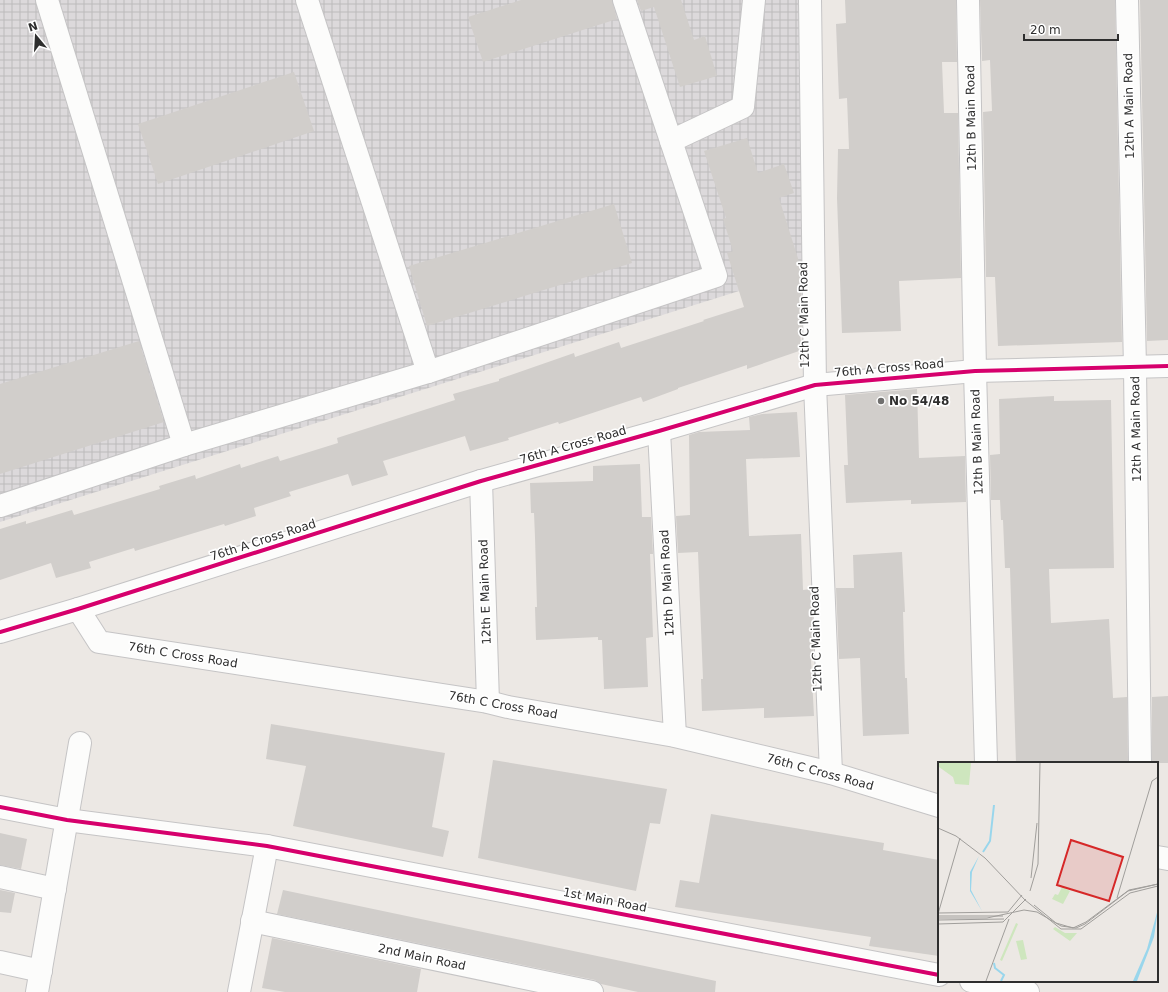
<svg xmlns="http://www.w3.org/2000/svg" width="1168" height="992" font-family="'DejaVu Sans',sans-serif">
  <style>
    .industrial { fill: url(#industrial-grid) }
    .building { fill: #d1cecb }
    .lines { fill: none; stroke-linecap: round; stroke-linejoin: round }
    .minor-casing { stroke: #c5c4c5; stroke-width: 24 }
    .minor { stroke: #fcfcfb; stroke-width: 22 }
    .cycleway-casing { stroke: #fff; stroke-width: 6 }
    .cycleway { stroke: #d6006c; stroke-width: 4 }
    .poi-dot { fill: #706f6e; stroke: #fff; stroke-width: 1.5 }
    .labels { text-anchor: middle; stroke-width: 3.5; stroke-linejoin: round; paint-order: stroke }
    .street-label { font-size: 12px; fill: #2e2e2e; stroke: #fff }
    .poi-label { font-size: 12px; font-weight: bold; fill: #2e2e2e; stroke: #fff; text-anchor: start }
    .inset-river { fill: none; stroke: #99d6ec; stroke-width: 2 }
    .inset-road { fill: none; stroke: #a09e9b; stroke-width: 1 }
    .view { fill: #d62828; fill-opacity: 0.15; stroke: #d62828; stroke-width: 2 }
    .inset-edge { fill: none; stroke: #2e2e2e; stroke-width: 2 }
  </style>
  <defs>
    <pattern id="industrial-grid" width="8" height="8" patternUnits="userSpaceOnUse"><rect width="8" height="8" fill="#dcd9db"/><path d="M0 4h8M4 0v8" fill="none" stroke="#bdbbbc"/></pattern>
  </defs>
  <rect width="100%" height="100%" fill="#ece8e4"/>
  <!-- industrial -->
  <polygon class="industrial" points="0,0 803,0 806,270 0,522"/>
  <!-- building -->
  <g class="building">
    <polygon points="521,0 612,0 617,19 483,62 468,17"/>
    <polygon points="637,0 681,0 694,40 705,36 717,76 680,87 654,7 641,11"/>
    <polygon points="845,0 956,0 957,62 942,62 944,113 958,113 961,278 899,281 901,331 842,333 837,198 838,149 849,149 847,98 839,99 836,24 846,23"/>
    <polygon points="980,0 1115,0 1122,342 998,346 995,277 986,277 983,112 992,111 990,60 982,61"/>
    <polygon points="1140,0 1168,0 1168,340 1147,341"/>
    <polygon points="294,72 314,131 158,184 138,124"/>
    <polygon points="747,138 758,173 784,164 794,193 779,198 801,268 802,335 800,335 802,350 747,369 747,365 678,388 678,389 643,402 641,397 559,424 558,422 508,438 509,440 470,451 465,436 383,461 388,475 352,486 348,474 289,492 291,496 254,508 256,516 225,526 224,524 135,551 134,548 89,562 91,568 56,578 51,563 0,580 0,529 26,521 26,524 72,510 74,515 160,489 159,486 195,475 196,479 240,464 241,468 278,456 280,461 338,443 337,438 455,400 453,394 499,381 499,379 574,353 575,357 619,342 621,348 704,321 703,320 744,307 727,253 733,251 723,219 726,218 704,151"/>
    <polygon points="614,204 632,263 427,326 409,266"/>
    <polygon points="139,341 164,422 0,474 0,384"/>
    <polygon points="917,389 919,458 965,456 966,502 911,504 911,500 846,503 844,465 848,465 845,395"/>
    <polygon points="1054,396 1054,401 1111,400 1114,568 1049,569 1051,623 1109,619 1113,698 1127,697 1128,763 1016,763 1010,568 1005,568 1003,520 1001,520 1000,500 991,500 990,455 1000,454 999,399"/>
    <polygon points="797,412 800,457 746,459 749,536 801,534 803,590 811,589 814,660 811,660 814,716 764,718 764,708 702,711 701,679 703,679 698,552 678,553 676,516 690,515 689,435 699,432 750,430 749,417 762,414"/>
    <polygon points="640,464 642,517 651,517 653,554 650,554 653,637 646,638 648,687 604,689 602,640 598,640 598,637 536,640 535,607 537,607 535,537 534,513 531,513 530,483 593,481 593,466"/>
    <polygon points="902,552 905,612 903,612 905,678 907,678 909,734 863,736 860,658 839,659 836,588 854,588 853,555"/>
    <polygon points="1168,696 1168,763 1152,763 1152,697"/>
    <polygon points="271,724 445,753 432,827 449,831 443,857 293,826 306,766 266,759"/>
    <polygon points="493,760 667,789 660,824 650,823 636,891 478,858"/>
    <polygon points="711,814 884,843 883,850 939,860 939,956 869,946 871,937 675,907 680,880 699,883"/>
    <polygon points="0,833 27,839 21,869 0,865"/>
    <polygon points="0,890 15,893 11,913 0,912"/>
    <polygon points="283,890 716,981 715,992 638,992 601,984 595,980 277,914"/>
    <polygon points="272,938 421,969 417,992 285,992 262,988"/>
  </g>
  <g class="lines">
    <defs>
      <g id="minor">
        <polyline points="47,0 184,445"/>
        <polyline points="307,0 428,372"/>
        <polyline points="810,0 815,385 831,773"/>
        <polyline points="968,0 975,371 986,763"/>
        <polyline points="1127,0 1135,368 1140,763"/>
        <polyline points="671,141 743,107 754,0"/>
        <polyline points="659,431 675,736"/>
        <polyline points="481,481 488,702"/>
        <polyline points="0,506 184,445 428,372 716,276 624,0"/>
        <polyline points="78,609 99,642 488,702 508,707 675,736 831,773 939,806"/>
        <polyline points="0,632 78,609 481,481 659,431 815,385 975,371 1168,366"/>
        <polyline points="0,807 67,820 267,846 939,975"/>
        <polyline points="1157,857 1168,859"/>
        <polyline points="0,877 55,889"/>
        <polyline points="252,921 592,992"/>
        <polyline points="0,962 41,971"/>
        <polyline points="971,981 1028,992"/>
        <polyline points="37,992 80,743"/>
        <polyline points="239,992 267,846"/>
      </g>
    </defs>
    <!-- minor casing -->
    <use href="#minor" class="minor-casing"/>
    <!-- minor -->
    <use href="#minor" class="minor"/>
    <defs>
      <g id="cycleway">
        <polyline points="0,632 78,609 481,481 659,431 815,385 975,371 1168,366"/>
        <polyline points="0,807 67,820 267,846 939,975"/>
      </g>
    </defs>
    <!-- cycleway casing -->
    <use href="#cycleway" class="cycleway-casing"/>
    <!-- cycleway -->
    <use href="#cycleway" class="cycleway"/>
  </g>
  <!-- markers -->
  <circle class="poi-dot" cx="881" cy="401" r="4"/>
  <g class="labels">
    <!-- street labels -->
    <g class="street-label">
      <text transform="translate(1129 106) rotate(-91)" y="4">12th A Main Road</text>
      <text transform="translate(971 118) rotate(-91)" y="4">12th B Main Road</text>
      <text transform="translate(804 315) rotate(-91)" y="4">12th C Main Road</text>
      <text transform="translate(889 368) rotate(-5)" y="4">76th A Cross Road</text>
      <text transform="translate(1136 429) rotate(-91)" y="4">12th A Main Road</text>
      <text transform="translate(977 442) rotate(-92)" y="4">12th B Main Road</text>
      <text transform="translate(573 445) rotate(-16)" y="4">76th A Cross Road</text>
      <text transform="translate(263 540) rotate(-18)" y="4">76th A Cross Road</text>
      <text transform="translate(667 583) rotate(-93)" y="4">12th D Main Road</text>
      <text transform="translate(485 592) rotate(-92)" y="4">12th E Main Road</text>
      <text transform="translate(816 639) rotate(-92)" y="4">12th C Main Road</text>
      <text transform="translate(183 655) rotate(9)" y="4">76th C Cross Road</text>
      <text transform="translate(503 705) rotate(10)" y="4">76th C Cross Road</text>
      <text transform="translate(820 772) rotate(15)" y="4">76th C Cross Road</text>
      <text transform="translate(605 900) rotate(11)" y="4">1st Main Road</text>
      <text transform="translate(422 957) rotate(12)" y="4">2nd Main Road</text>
    </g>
    <!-- poi labels -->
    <g class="poi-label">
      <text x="889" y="405">No 54/48</text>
    </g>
  </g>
  <!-- overview -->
  <g transform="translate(938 762)">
    <rect width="220" height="220" fill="#ece8e4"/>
    <path d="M 0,1 L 33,1 L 31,23 L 17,22 L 15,15 L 1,5 Z" fill="#cee6be"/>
    <path d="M 124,125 L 132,129 L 125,142 L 114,137 L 117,132 L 120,133 ZM 78,161 L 80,162 L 64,199 L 62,198 ZM 117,165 L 127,171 L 139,171 L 132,179 L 115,167 ZM 85,178 L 89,197 L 83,198 L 78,179 Z" fill="#cee6be"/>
    <path d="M 41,94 L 34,110 L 33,128 L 44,149 L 32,129 L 32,110 ZM 220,147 L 216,175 L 199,219 L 195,219 L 209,187 Z" fill="#99d6ec"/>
    <path class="inset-river" d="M 45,90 L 52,79 L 56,43M 56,201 L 57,206 L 66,213 L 63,219"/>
    <path class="inset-road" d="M 0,66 L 18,74 L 47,96 L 87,138 L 123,167 L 143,167 L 192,131 L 220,124M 93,116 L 99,61M 92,129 L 100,102 L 102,1M 179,136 L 214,19 L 220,15M 96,143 L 118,161 L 135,166 L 148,160 L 191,128 L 220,122M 0,151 L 70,150 L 84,133M 0,152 L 22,76M 0,154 L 65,154M 0,156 L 49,156 L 86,148 L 99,150 L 123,164 L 138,166 L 147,162 L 190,129 L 220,122M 0,158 L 66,157M 0,162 L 65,160 L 88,137M 48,219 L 71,157"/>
    <path class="view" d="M 133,78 L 185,95 L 171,139 L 119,123 Z"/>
    <rect width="220" height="220" class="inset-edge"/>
  </g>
  <!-- north arrow -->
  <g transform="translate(36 36) rotate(342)" stroke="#ffffff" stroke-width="3" paint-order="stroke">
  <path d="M0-3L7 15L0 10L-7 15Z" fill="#2e2e2e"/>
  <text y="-6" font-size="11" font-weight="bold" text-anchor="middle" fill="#2e2e2e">N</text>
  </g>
  <!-- scale -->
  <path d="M1024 34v6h94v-6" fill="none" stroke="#2e2e2e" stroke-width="2"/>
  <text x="1030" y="34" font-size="12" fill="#2e2e2e" stroke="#ffffff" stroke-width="3" paint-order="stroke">20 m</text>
</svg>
